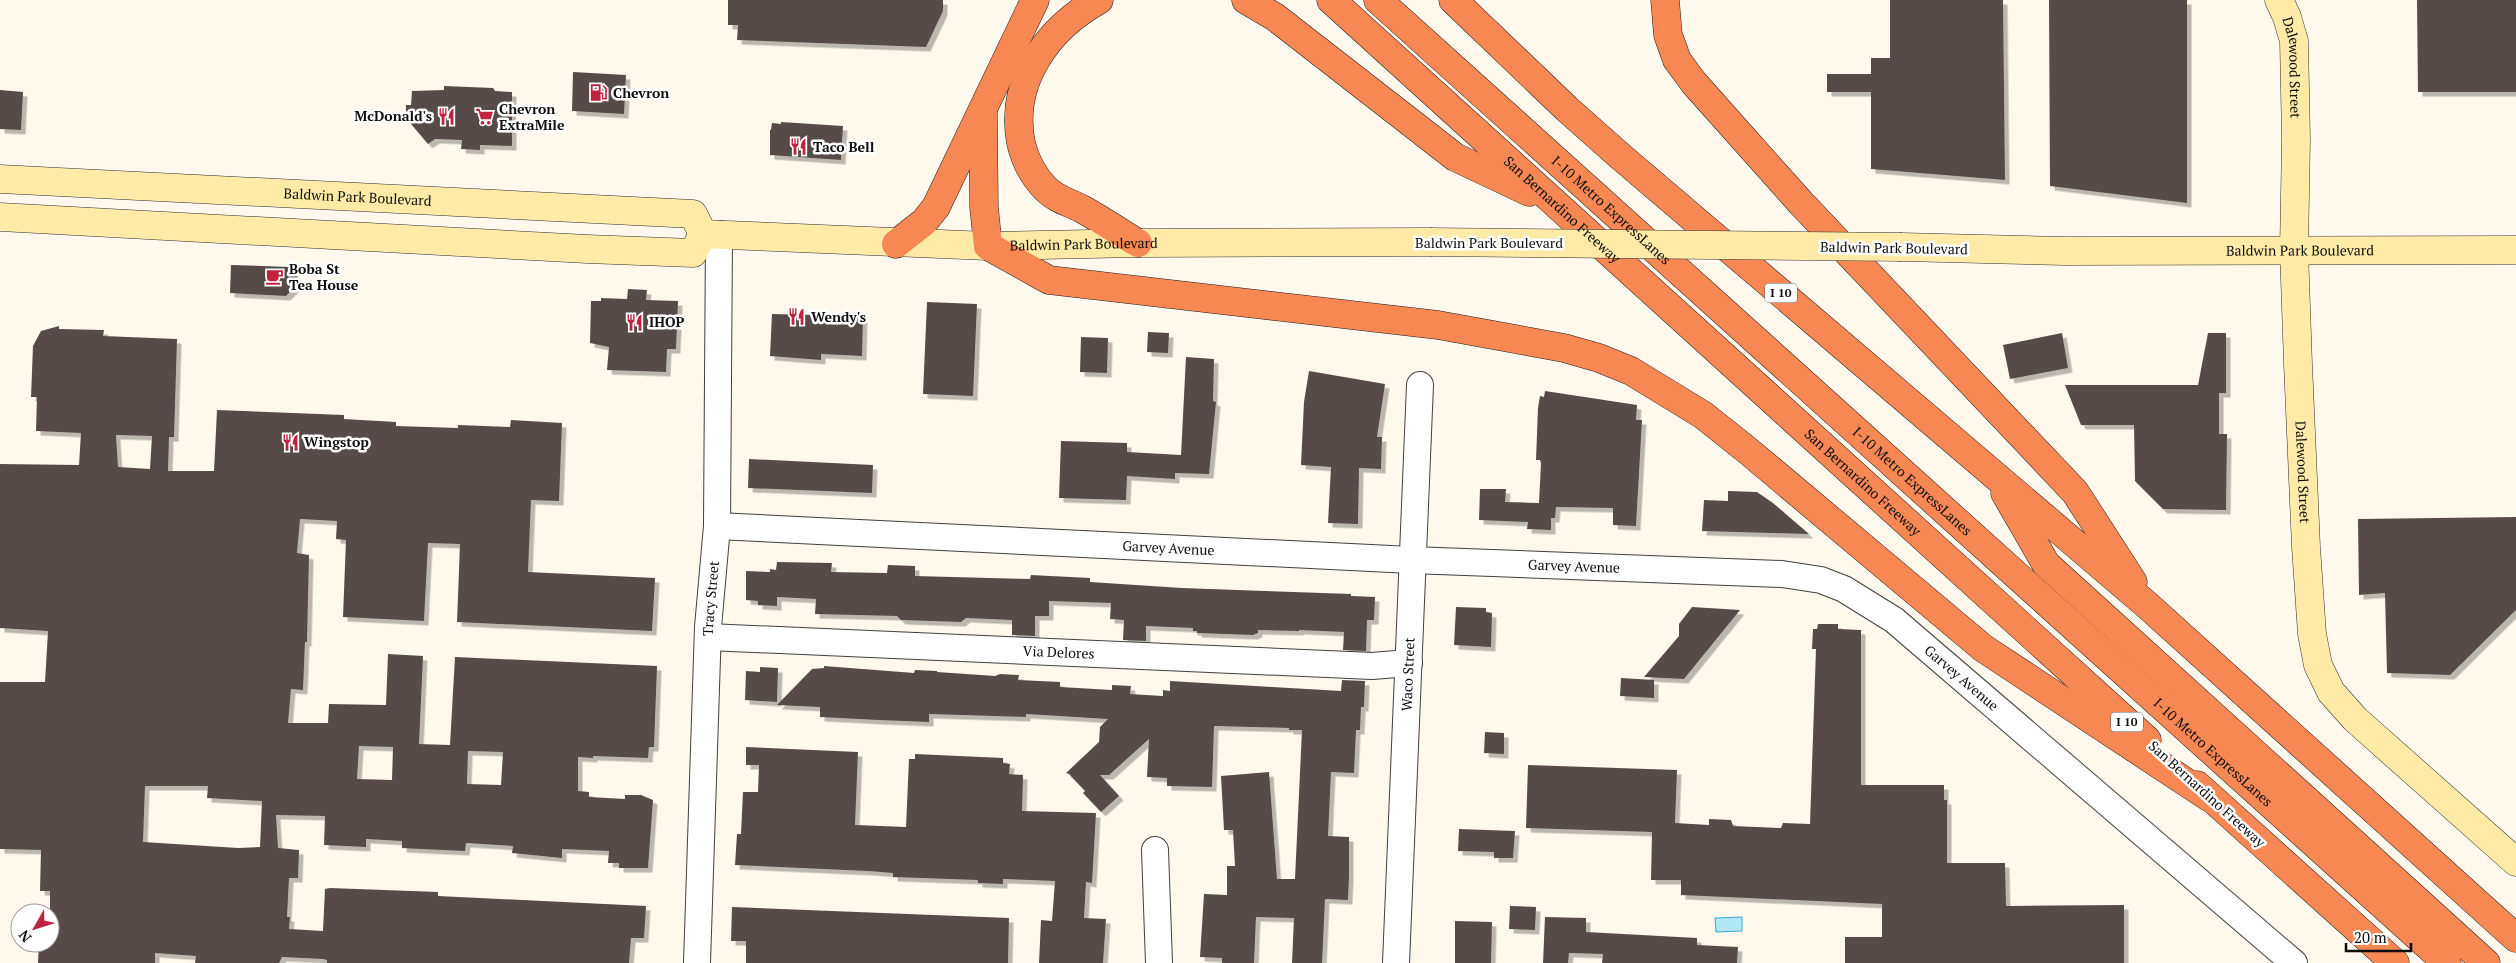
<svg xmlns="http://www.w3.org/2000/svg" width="2516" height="963" font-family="'PT Serif',serif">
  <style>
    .water { fill: #b1e7f7; stroke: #37a8d0 }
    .building { fill: #564c49; fill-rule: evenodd; filter: url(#shadow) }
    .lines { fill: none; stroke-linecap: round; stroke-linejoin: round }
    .street-casing { stroke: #404040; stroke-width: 28 }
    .secondary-casing { stroke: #2f2f2f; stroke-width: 29 }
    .highway-casing { stroke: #1e1e1e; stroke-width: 29 }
    .street { stroke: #fff; stroke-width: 26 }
    .secondary { stroke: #ffeaa8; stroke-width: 28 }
    .highway { stroke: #f78854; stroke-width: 28 }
    .secondary-bridge-casing { stroke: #2f2f2f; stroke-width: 29; stroke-linecap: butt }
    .secondary-bridge { stroke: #ffeaa8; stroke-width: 28 }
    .labels { text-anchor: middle; stroke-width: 5; stroke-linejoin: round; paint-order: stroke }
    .shield { fill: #fff; stroke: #565656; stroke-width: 1 }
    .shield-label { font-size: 12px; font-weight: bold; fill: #0d0d0d }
    .street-label { font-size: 14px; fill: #0d0d0d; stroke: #fff }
    .poi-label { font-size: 14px; font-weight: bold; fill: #0d0d0d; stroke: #fff; text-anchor: start }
  </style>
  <defs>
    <filter id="shadow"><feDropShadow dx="4.5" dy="4.5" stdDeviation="0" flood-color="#0004"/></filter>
  </defs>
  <rect width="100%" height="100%" fill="#fff9ed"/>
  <!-- water -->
  <polygon class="water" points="1742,917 1742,931 1716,932 1715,918"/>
  <!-- building -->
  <g class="building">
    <polygon points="728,0 943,0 943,11 926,47 737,40 738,25 728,25"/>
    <polygon points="1890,0 2003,0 2005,180 1871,169 1871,92 1827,92 1827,74 1871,74 1871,58 1890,58"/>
    <polygon points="2049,0 2187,0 2187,203 2050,186"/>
    <polygon points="2417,0 2516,0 2516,92 2418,92"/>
    <polygon points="573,72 626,75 624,114 572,111"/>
    <polygon points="444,86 493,88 495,91 512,92 512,146 480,145 480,150 461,149 462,140 435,139 428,144 406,118 406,105 411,105 412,91 444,90"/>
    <polygon points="0,90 23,92 21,130 0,129"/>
    <polygon points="781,122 843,126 841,160 770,155 770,130 771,130 772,123 781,124"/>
    <polygon points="231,265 290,267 297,277 298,284 286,296 230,293"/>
    <polygon points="628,289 647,290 646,300 678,301 676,349 667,349 666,372 607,370 609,347 590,343 591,301 601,301 601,298 627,299"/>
    <polygon points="927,302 977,304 973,396 923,394"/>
    <polygon points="772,314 863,316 862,356 821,354 821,360 770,356"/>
    <path d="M 59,326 L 59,329 L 104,330 L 103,336 L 177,339 L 174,437 L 169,437 L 168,471 L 214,471 L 217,410 L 344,415 L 344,419 L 396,422 L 396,426 L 458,428 L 458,425 L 510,427 L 511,420 L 562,423 L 559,501 L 531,500 L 528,572 L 655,578 L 652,631 L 457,622 L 460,544 L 428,543 L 424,621 L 343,617 L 346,540 L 336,539 L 337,521 L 300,519 L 297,553 L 309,555 L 307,642 L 305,642 L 303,690 L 291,689 L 288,723 L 328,723 L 329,704 L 386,705 L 388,654 L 423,656 L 419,744 L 450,745 L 455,657 L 657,666 L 654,747 L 649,747 L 648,758 L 593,756 L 593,758 L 578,757 L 578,791 L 589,792 L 589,797 L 625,799 L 625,795 L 641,795 L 653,800 L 648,868 L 619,868 L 619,863 L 608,863 L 609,851 L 562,849 L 562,858 L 512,853 L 513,846 L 498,845 L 466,843 L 465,851 L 420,849 L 402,848 L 402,841 L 366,839 L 366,847 L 324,845 L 325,816 L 276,815 L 278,848 L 299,850 L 298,878 L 289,878 L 287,917 L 290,917 L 289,929 L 323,931 L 325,889 L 330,888 L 438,892 L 438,896 L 646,906 L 644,938 L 631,938 L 629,963 L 327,963 L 327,960 L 323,959 L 282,957 L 279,963 L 195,963 L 196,956 L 155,953 L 155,963 L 38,963 L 39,943 L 50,943 L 50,891 L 40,891 L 41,850 L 0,849 L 0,682 L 45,682 L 48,631 L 0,628 L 0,464 L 79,465 L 81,433 L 36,431 L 37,397 L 31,397 L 33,346 L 41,331 ZM 116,435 L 152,436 L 150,469 L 118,467 ZM 359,746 L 393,747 L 392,780 L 357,779 ZM 468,751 L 503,752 L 501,785 L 467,784 ZM 145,786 L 208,786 L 207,798 L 262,801 L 260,847 L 238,848 L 143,842 Z"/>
    <polygon points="1148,332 1169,333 1168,353 1147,352"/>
    <polygon points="2062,333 2068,368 2010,379 2003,345"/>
    <polygon points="2208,333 2226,333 2226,393 2219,393 2219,434 2227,434 2226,510 2163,509 2135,481 2134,425 2081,425 2065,385 2198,385"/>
    <polygon points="1081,337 1108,338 1107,373 1080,372"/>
    <polygon points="1186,357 1214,359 1213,401 1216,402 1209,474 1175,473 1175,479 1127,476 1126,500 1059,498 1061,441 1127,443 1127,452 1181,455"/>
    <polygon points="1309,371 1385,384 1377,437 1382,437 1381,469 1359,468 1358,524 1328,523 1331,467 1301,465 1304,402"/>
    <polygon points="1545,391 1637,405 1636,420 1642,420 1636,526 1613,525 1613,508 1556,507 1555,518 1551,518 1551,530 1527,529 1528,522 1479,520 1480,489 1506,489 1505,502 1539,503 1541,463 1540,460 1536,460 1538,408 1540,396 1544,397"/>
    <polygon points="749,459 873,465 872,493 748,488"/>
    <polygon points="1728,491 1757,492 1773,503 1809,534 1702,531 1704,500 1728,501"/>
    <polygon points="2516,517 2516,610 2450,675 2387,673 2385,593 2359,595 2358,519"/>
    <polygon points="777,562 832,563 831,572 887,573 888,565 915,566 915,576 1030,579 1031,575 1090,578 1090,582 1182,588 1351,594 1351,596 1375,597 1374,620 1367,620 1366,651 1343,650 1344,632 1299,630 1299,631 1258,630 1258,633 1253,635 1197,633 1197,631 1193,631 1193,628 1146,626 1146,641 1123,640 1124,620 1110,619 1111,603 1049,601 1049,616 1035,616 1035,636 1012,635 1012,620 966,618 961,622 901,620 897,616 815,614 816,599 777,597 777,606 758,605 758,601 746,600 746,571 770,572 770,569 776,570"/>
    <polygon points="1456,607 1486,608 1486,612 1492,613 1491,647 1454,645"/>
    <polygon points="1692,607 1740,610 1684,679 1644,677 1679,636 1679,624"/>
    <polygon points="1818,624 1838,624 1838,629 1861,630 1861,785 1944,785 1944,800 1947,800 1947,863 2005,863 2006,906 2124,905 2124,963 1845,963 1845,937 1882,937 1882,904 1681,895 1681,880 1651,880 1652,832 1526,828 1528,765 1677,770 1675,823 1709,825 1709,819 1731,820 1733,826 1781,828 1783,823 1810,824 1816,649 1812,649 1813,629 1817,629"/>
    <polygon points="824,666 914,673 915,670 937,671 937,672 995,676 1000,674 1019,675 1018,680 1060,682 1060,687 1112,690 1112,685 1131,686 1130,694 1163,696 1163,690 1170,691 1170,681 1341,691 1342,680 1365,681 1364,707 1361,707 1360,730 1356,730 1354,773 1331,772 1328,836 1349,837 1349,876 1348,900 1325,899 1322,963 1292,963 1294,918 1256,917 1254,963 1222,963 1222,958 1200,957 1204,894 1227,895 1227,866 1235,866 1233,830 1224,830 1221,776 1269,772 1277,879 1295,879 1302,730 1289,730 1289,728 1214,726 1212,787 1167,786 1167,778 1147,777 1149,739 1109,775 1100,775 1119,796 1101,812 1083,793 1085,791 1069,774 1066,773 1099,742 1100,727 1108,719 1026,714 1026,717 929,714 929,722 878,720 820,717 820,707 777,705 812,669 824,668"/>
    <polygon points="760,667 778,668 777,702 745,700 746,671 760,672"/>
    <polygon points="1621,678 1654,680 1654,698 1620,696"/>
    <polygon points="1485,732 1504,733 1504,754 1484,753"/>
    <polygon points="746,747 858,752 855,825 906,827 909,759 915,759 915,754 1003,758 1003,763 1010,764 1009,774 1023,775 1022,811 1096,813 1092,883 1086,882 1084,918 1106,919 1103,963 1039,963 1041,920 1052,921 1055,881 1003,879 1003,884 978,883 978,880 893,877 893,873 868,871 735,865 737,834 741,834 743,792 758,792 759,765 746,765"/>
    <polygon points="1459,829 1515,831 1513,858 1494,858 1494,852 1458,851"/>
    <polygon points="1510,906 1536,907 1535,930 1509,929"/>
    <polygon points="732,907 1009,918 1008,963 746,963 746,941 731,941"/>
    <polygon points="1545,917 1586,918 1586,932 1697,938 1697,945 1738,947 1737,963 1602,963 1603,954 1569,953 1568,963 1543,963"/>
    <polygon points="1455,921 1492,922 1491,963 1455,963"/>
  </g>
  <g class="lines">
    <defs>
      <g id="street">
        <path id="s1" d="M 717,526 L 1411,560 L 1782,574 L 1821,580 L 1844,589 L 1894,620 L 2294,963"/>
        <path id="s2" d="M 708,637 L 1372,666 L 1409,663"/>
        <polyline points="1155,850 1159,963"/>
        <path id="s3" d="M 697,963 L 708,627 L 717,526 L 719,234"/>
        <path id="s4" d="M 1396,963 L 1420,385"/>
      </g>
      <g id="secondary">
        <path id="s5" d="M 2279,0 L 2287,17 L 2294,41 L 2296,139 L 2294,250 L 2298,364 L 2306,547 L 2312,634 L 2318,665 L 2331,692 L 2355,719 L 2516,862"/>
        <path id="s6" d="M 0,179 L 693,214 L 703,234"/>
        <polyline points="0,217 587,249 693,253 703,234"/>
        <path id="s7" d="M 703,234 L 988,246 L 1138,243 L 1430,242"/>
        <path id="s8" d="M 1902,247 L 2064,251 L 2516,250"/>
      </g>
      <g id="highway">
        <path d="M 1099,0 C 1047,29 1009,82 1021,143 C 1025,160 1034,177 1046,189 C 1057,200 1069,202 1082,209 C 1101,219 1119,232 1138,243"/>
        <polyline points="1246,0 1275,17 1455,157 1529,192"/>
        <path id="s9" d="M 1331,0 L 2147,740"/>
        <path id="s10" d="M 1378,0 L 2447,963"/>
        <polyline points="1453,0 1567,109 1620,156 2147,605 2516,938"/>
        <polyline points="1665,0 1668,35 1677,60 1694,83 1801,203 2075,492 2133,582"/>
        <polyline points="983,112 984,207 988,246 1049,280 1438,325 1564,348 1599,358 1631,371 1703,415 1747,450 1983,648 2210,798"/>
        <polyline points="896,244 924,222 936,207 1035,0"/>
        <polyline points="2005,493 2046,564 2486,963"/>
        <polyline points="2197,785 2395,963"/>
      </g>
    </defs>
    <!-- street casing -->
    <use href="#street" class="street-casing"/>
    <!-- secondary casing -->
    <use href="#secondary" class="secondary-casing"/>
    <!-- highway casing -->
    <use href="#highway" class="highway-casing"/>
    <!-- street -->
    <use href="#street" class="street"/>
    <!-- secondary -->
    <use href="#secondary" class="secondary"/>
    <!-- highway -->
    <use href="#highway" class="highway"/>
    <defs>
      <polyline id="secondary-bridge" points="1430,242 1902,247"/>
    </defs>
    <!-- secondary-bridge casing -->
    <use href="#secondary-bridge" class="secondary-bridge-casing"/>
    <!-- secondary-bridge -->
    <use href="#secondary-bridge" class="secondary-bridge"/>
  </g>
  <!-- icons -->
  <defs>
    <symbol id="fuel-bare" viewBox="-9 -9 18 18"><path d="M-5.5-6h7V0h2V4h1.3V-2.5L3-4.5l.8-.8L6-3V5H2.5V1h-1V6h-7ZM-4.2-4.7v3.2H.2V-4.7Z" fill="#c02340" stroke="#fff" stroke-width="2.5" paint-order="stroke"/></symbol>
    <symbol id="restaurant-bare" viewBox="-9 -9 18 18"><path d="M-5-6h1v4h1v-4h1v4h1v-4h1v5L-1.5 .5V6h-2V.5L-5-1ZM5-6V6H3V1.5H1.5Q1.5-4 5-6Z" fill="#c02340" stroke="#fff" stroke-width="2.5" paint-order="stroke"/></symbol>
    <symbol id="supermarket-bare" viewBox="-9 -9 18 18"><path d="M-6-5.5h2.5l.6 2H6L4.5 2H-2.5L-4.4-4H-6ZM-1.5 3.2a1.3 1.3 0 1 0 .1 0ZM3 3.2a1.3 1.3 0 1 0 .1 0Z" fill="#c02340" stroke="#fff" stroke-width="2.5" paint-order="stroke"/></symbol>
    <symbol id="cafe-bare" viewBox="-9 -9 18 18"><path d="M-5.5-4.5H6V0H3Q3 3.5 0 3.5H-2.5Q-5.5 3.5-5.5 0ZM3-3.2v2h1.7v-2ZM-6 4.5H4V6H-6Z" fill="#c02340" stroke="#fff" stroke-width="2.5" paint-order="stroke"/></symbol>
  </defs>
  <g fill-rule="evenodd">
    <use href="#fuel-bare" x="586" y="80" width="25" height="25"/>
    <use href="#restaurant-bare" x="434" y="104" width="25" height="25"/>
    <use href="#supermarket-bare" x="472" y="104" width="25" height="25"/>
    <use href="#restaurant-bare" x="786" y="134" width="25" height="25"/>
    <use href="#cafe-bare" x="262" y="264" width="25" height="25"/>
    <use href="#restaurant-bare" x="784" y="304" width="25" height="25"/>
    <use href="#restaurant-bare" x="622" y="310" width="25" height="25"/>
    <use href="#restaurant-bare" x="278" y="430" width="25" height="25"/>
  </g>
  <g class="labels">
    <!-- shield labels -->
    <g class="shield">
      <rect x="1765" y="283.5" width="32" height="19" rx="4"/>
      <rect x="2111" y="712.5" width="32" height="19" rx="4"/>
    </g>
    <g class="shield-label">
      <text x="1781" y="297">I 10</text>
      <text x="2127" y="726">I 10</text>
    </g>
    <!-- street labels -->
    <g class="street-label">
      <text dy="5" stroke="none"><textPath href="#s5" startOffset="70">Dalewood Street</textPath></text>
      <text dy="5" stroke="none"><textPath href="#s6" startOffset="358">Baldwin Park Boulevard</textPath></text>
      <text dy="5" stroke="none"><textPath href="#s9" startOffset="312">San Bernardino Freeway</textPath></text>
      <text dy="5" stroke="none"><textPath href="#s10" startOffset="314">I-10 Metro ExpressLanes</textPath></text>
      <text x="1489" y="248">Baldwin Park Boulevard</text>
      <text dy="5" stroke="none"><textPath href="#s7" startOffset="381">Baldwin Park Boulevard</textPath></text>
      <text transform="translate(1894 248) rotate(1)" y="5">Baldwin Park Boulevard</text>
      <text dy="5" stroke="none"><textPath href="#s8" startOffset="398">Baldwin Park Boulevard</textPath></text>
      <text dy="5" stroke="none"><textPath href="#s5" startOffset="475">Dalewood Street</textPath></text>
      <text dy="5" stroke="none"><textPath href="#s9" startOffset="718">San Bernardino Freeway</textPath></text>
      <text dy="5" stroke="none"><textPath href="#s10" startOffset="719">I-10 Metro ExpressLanes</textPath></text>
      <text dy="5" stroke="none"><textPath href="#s1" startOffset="452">Garvey Avenue</textPath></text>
      <text dy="5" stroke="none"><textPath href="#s1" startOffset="858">Garvey Avenue</textPath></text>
      <text dy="5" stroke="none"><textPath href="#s3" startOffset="365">Tracy Street</textPath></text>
      <text dy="5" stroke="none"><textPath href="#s2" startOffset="351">Via Delores</textPath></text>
      <text dy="5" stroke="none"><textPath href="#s4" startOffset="289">Waco Street</textPath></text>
      <text dy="5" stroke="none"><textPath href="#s1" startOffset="1278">Garvey Avenue</textPath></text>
      <text dy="5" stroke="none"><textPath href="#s10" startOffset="1124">I-10 Metro ExpressLanes</textPath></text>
      <text transform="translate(2207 794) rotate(42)" y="5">San Bernardino Freeway</text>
    </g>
    <!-- poi labels -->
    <g class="poi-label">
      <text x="613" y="98">Chevron</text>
      <text x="499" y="114">Chevron<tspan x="499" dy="16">ExtraMile</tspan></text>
      <text x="432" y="121" text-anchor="end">McDonald's</text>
      <text x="813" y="152">Taco Bell</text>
      <text x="289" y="274">Boba St<tspan x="289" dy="16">Tea House</tspan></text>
      <text x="811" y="322">Wendy's</text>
      <text x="649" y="327">IHOP</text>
      <text x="304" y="447">Wingstop</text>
    </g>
  </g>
  <!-- north arrow -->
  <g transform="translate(35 928) rotate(231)"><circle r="24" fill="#ffffff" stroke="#9e9e9e"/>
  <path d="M0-4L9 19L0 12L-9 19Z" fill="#c02340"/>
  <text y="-8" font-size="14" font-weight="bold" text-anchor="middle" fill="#0d0d0d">N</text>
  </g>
  <!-- scale -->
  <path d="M2346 943v8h65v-8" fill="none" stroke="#0d0d0d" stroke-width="2.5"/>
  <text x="2354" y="943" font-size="15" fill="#0d0d0d" stroke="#ffffff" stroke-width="4" paint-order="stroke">20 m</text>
</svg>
